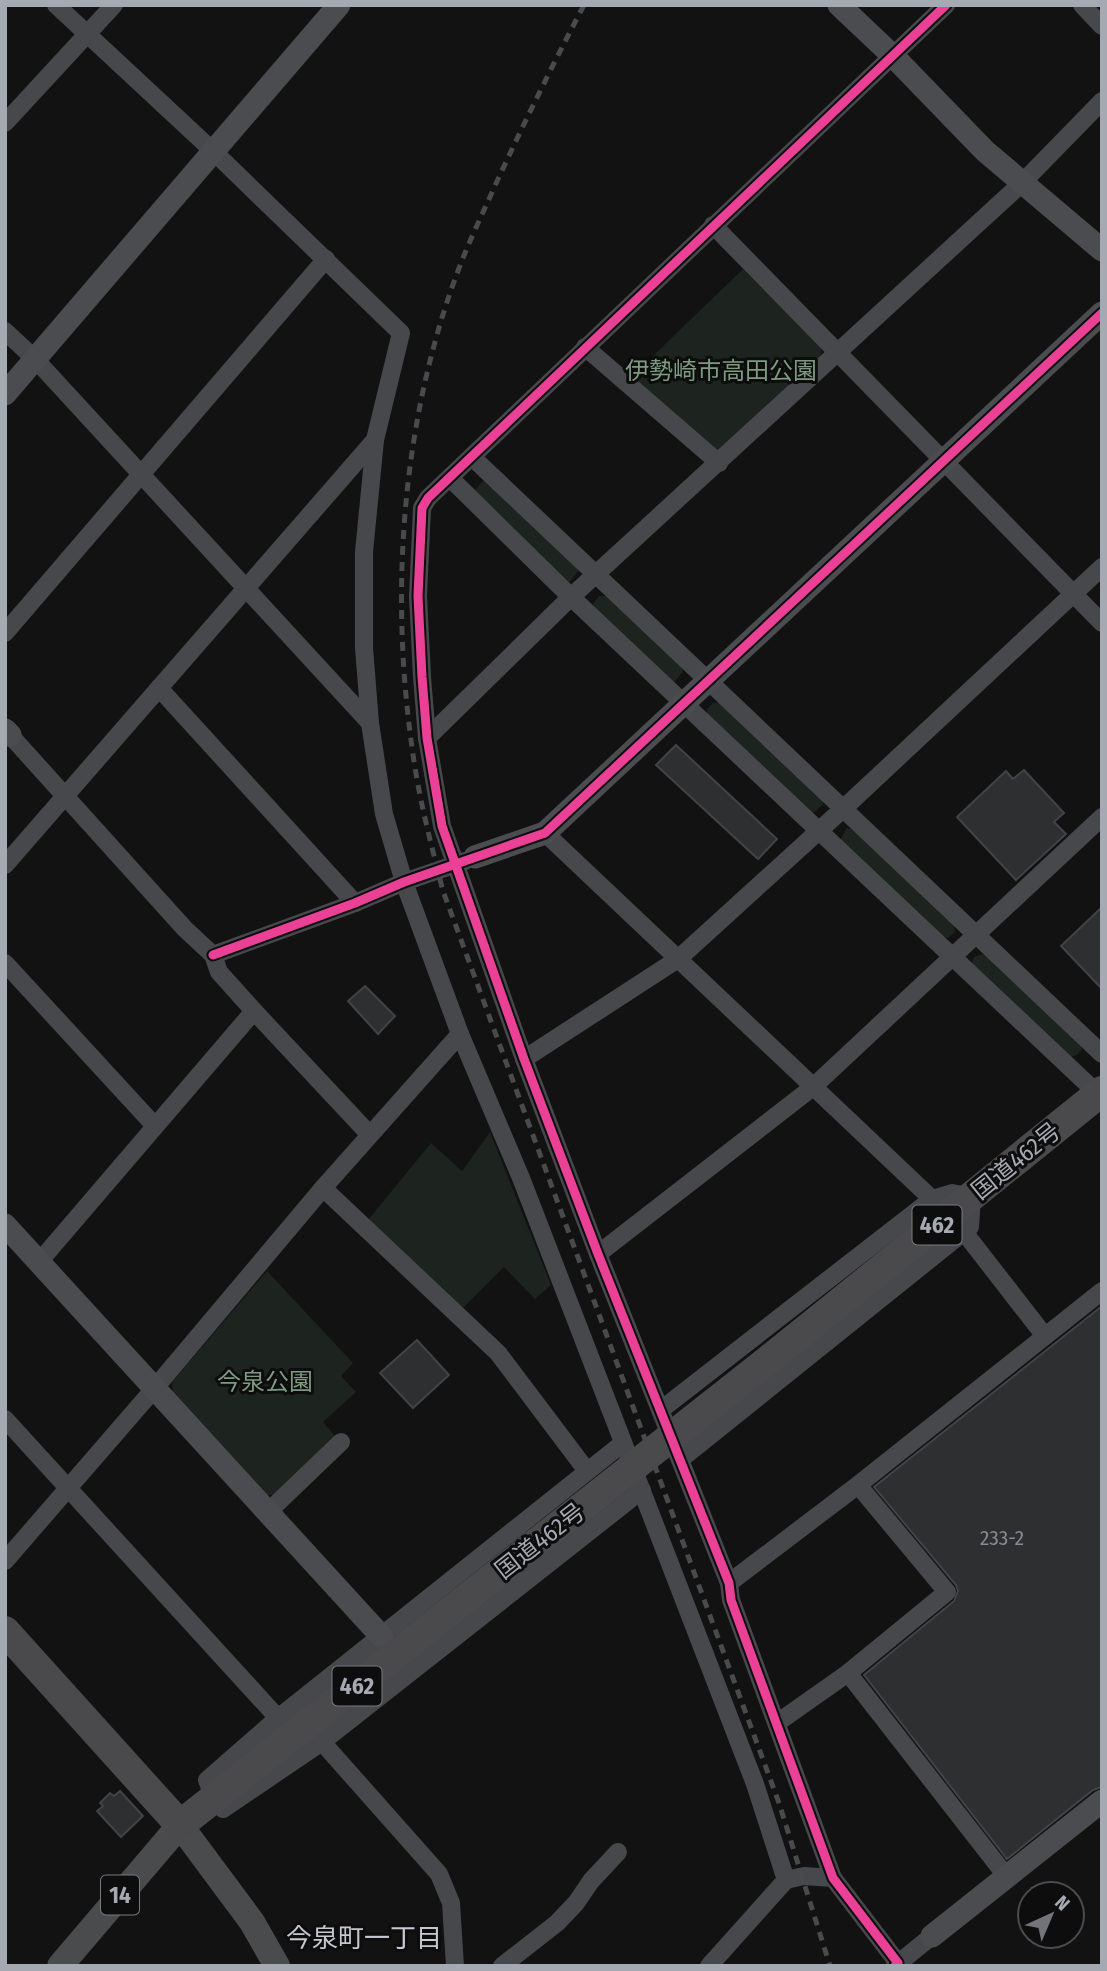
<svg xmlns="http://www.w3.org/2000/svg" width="1107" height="1971" font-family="'Fira Sans Condensed','Noto Sans JP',sans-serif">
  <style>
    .green { fill: #1d231e }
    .building { fill: #2e2f30; stroke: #424346; stroke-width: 2 }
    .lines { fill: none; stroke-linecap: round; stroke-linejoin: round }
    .street { stroke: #47484c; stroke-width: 18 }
    .secondary { stroke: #4b4c50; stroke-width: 23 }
    .primary { stroke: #4a4b4d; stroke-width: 26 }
    .highway { stroke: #4a4a4c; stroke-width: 30 }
    .rail { stroke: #494a4c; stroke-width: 5; stroke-dasharray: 9 7; stroke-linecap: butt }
    .highway-bridge { stroke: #4a4a4c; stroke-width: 30 }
    .cycleway-casing { stroke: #0d0d0e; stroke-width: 13 }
    .cycleway { stroke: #ea4096; stroke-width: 9 }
    .labels { text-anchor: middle; stroke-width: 6; stroke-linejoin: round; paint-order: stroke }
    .number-label { font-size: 21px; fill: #878a92 }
    .shield { fill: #0d0d0e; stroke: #777a81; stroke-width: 2 }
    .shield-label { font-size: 23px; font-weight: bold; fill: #a5a9b2 }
    .park-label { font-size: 24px; fill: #7e9b81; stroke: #0d0d0e }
    .street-label { font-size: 24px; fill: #a5a9b2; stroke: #0d0d0e }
    .neighbourhood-label { font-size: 26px; fill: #c5c8cf; stroke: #0d0d0e }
  </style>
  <rect width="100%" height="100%" fill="#121213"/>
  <!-- green -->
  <g class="green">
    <polygon points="743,269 822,347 820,357 721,452 713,451 629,379"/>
    <polygon points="483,481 489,481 579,570 569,583 475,490"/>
    <polygon points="599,596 608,596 681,664 683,672 674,682 594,611 593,604"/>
    <polygon points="722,702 822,797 823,804 816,811 811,813 707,715 707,709 713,703"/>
    <polygon points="847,828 855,830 954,925 955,932 948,938 938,936 840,844 841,838"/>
    <polygon points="982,954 990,957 1080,1040 1082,1049 1077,1055 1070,1057 975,972 972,962 974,957"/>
    <polygon points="490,1132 551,1285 535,1299 504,1267 460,1311 368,1220 431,1143 462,1171"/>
    <polygon points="267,1271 353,1363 341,1376 356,1392 323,1422 335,1436 274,1495 266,1495 173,1395 172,1382"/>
  </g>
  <!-- building -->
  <g class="building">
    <polygon points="676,745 777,839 758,859 656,765"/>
    <polygon points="1024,770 1064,813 1054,822 1066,834 1016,880 957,817 1006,771 1013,779"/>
    <polygon points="1102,907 1102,989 1061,946"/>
    <polygon points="365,986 395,1016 378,1034 348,1001"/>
    <polygon points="1102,1306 1102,1787 1093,1790 1007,1859 864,1675 954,1601 958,1591 956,1585 874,1487"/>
    <polygon points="417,1340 449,1375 413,1408 380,1373"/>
    <polygon points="120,1791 143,1816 121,1837 97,1811 103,1806 100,1803 110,1793 114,1796"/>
  </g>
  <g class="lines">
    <!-- street -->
    <g class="street">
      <polyline points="56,5 213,151 401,333 375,440 364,552 364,648 370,723 384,814 404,882 460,1034 521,1178 755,1784 786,1880"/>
      <polyline points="1082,5 1102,26"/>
      <polyline points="5,123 114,5"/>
      <polyline points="713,225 1102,623"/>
      <polyline points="5,331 35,359 370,723"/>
      <polyline points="585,347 719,463"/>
      <polyline points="472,457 1102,1054"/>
      <polyline points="450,478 571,597 1098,1094"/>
      <polyline points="5,633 326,259"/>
      <polyline points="159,688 355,903"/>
      <polyline points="10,735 185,929 213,955 219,972 254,1011 370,1135"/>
      <polyline points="427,738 571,597 1022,183 1102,101"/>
      <polyline points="545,833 932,1199"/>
      <polyline points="5,865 375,440"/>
      <polyline points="213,955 355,903 404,882 465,861"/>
      <polyline points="5,963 155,1126"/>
      <polyline points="524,1059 678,959 844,808 1102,567"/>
      <polyline points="323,1188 498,1353 587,1471"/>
      <polyline points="964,1232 1044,1335"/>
      <polyline points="598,1254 813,1087 1102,817"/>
      <polyline points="39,1262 254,1011"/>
      <polyline points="662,1409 932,1199 952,1193 972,1197 970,1227 681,1459"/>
      <polyline points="5,1419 278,1718"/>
      <polyline points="623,1443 278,1718 207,1780 214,1799 223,1809 322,1742 642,1490"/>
      <polyline points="269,1511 341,1442"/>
      <polyline points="5,1561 154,1389 323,1188 460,1034"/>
      <polyline points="729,1583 858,1485 1102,1291"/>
      <polyline points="848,1673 1007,1877"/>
      <polyline points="777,1723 848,1673 947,1592 858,1485"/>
      <polyline points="322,1742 439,1874 451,1903 455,1966"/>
      <polyline points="898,1963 833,1878 731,1600 729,1583 598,1254 524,1059 442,826 427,738 422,677 418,596 422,508 428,498 946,5"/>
      <polyline points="502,1966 557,1923 576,1903 591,1881 618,1852"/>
      <polyline points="709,1966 786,1880 804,1876 833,1878"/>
      <polyline points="895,1966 932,1936"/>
    </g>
    <!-- secondary -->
    <g class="secondary">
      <polyline points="839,5 894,57 985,151 1102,250"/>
      <polyline points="5,394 339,5"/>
      <polyline points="5,730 10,735"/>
      <polyline points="475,857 545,833 1102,313"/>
      <polyline points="5,1225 382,1637"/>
      <polyline points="932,1936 1102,1801"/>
    </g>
    <!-- primary -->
    <polyline class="primary" points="60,1966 180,1825 252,1922 277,1966"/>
    <!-- highway -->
    <g class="highway">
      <polyline points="771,1358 1102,1091"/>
      <polyline points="5,1631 180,1825 534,1545"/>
    </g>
    <!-- rail -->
    <path class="rail" d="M 584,5 C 552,66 522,127 493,190 C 483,213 472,235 463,258 C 403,409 389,586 412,747 C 418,795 431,844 443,891 L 779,1803 L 830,1966"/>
    <!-- highway-bridge -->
    <polyline class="highway-bridge" points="534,1545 771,1358"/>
    <defs>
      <g id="cycleway">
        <polyline points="213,955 355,903 404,882 545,833 1102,313"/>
        <polyline points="895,1966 898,1963 833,1878 731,1600 729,1583 598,1254 524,1059 442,826 427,738 422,677 418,596 422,508 428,498 946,5"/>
      </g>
    </defs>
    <!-- cycleway casing -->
    <use href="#cycleway" class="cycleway-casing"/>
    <!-- cycleway -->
    <use href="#cycleway" class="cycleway"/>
  </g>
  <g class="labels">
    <!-- number labels -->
    <g class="number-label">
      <text x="1002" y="1545">233-2</text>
    </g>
    <!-- shield labels -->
    <g class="shield">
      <rect x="912.5" y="1205.5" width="49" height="39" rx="5"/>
      <rect x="332.5" y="1666.5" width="49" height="39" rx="5"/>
      <rect x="101" y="1875.5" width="38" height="39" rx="5"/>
    </g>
    <g class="shield-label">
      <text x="937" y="1233">462</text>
      <text x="357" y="1694">462</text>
      <text x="120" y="1903">14</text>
    </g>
    <!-- park labels -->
    <g class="park-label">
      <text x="721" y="379">伊勢崎市高田公園</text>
      <text x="265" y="1390">今泉公園</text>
    </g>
    <!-- street labels -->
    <g class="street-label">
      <text transform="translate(1016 1161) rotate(-39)" y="8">国道462号</text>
      <text transform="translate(540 1541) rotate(-38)" y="8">国道462号</text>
    </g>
    <!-- neighbourhood labels -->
    <g class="neighbourhood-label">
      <text x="364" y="1947">今泉町一丁目</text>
    </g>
  </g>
  <!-- border -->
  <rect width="1107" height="1971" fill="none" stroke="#a5a9b2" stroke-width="14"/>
  <!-- north arrow -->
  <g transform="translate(1051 1915) rotate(44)"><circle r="33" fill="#0d0d0e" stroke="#4a4b50" stroke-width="2"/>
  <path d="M0-5L12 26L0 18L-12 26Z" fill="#72747a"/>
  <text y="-10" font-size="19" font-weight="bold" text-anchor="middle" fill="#a5a9b2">N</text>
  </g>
</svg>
